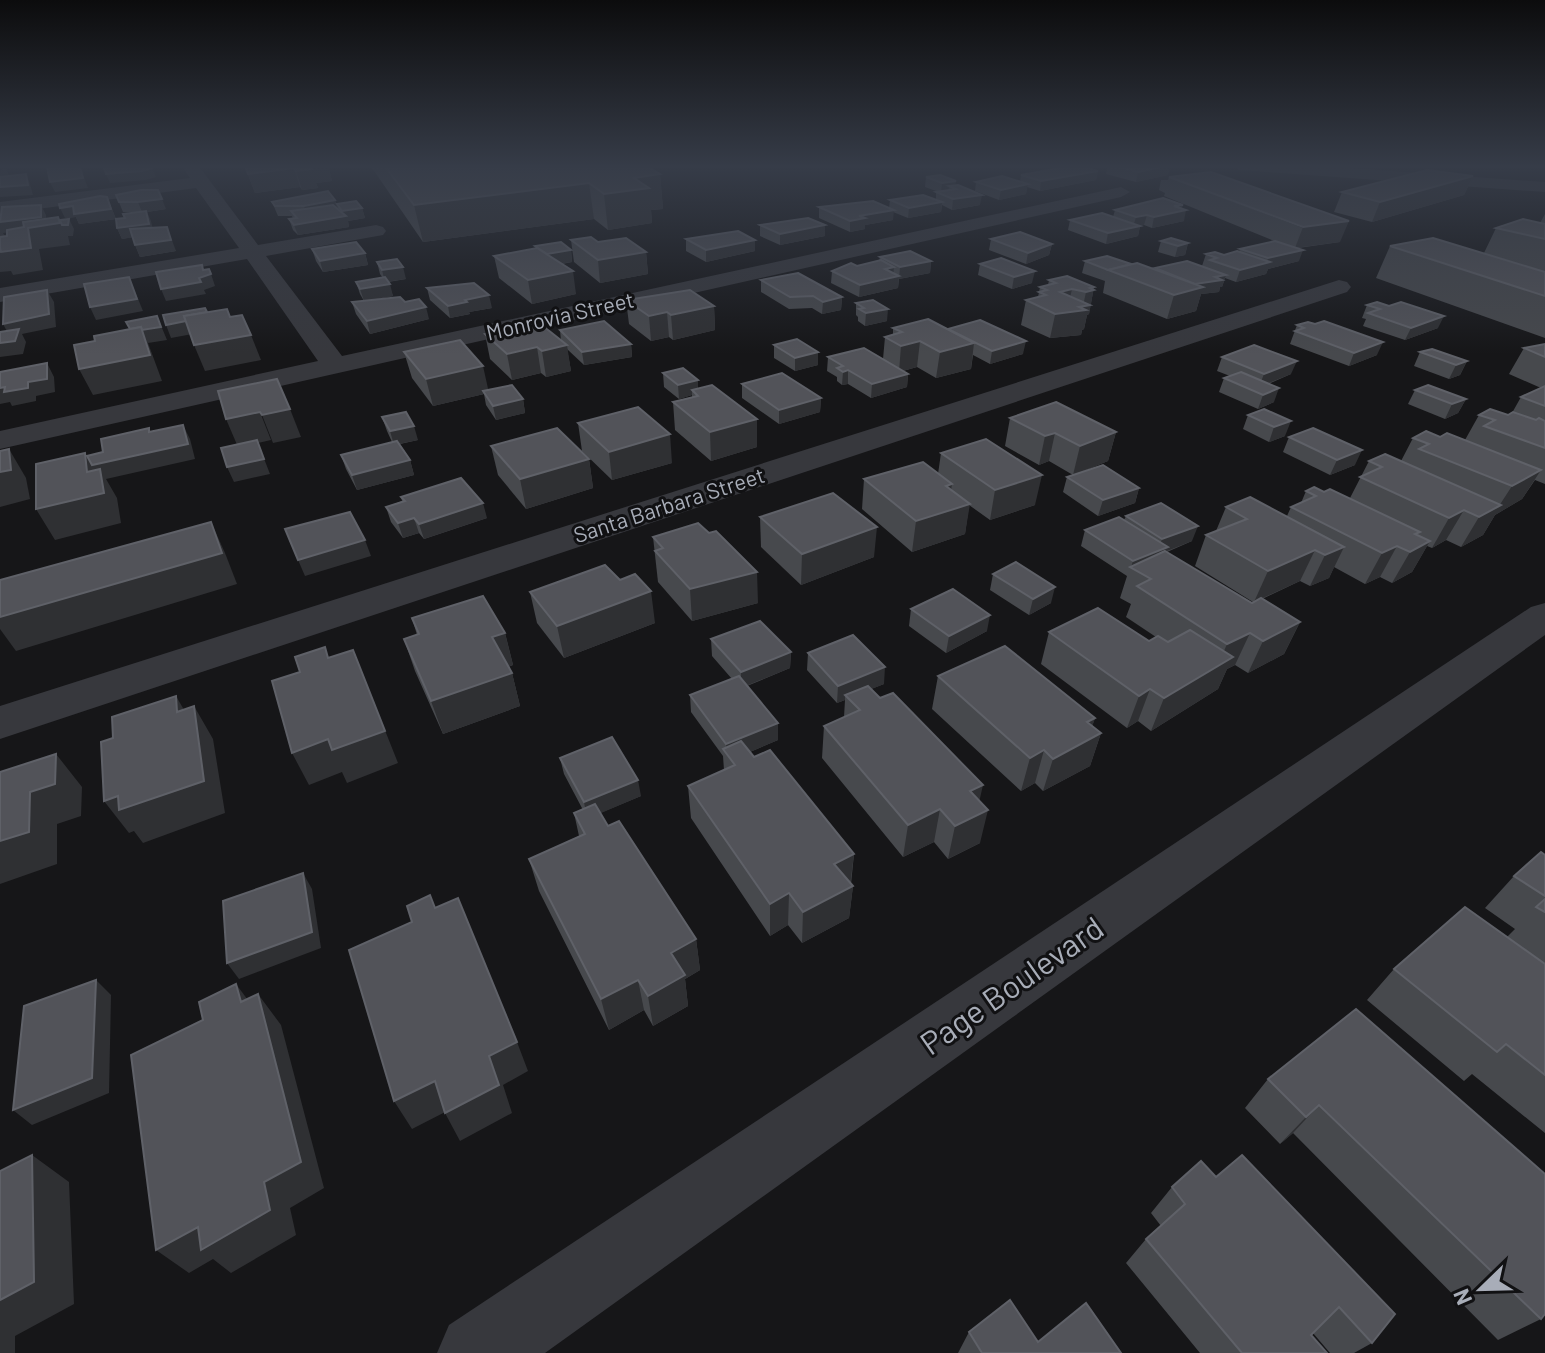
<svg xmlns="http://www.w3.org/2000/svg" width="1545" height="1353" font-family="Barlow,sans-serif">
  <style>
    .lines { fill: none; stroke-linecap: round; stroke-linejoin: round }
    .minor { fill: #37383d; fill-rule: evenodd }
    .tertiary { fill: #37383d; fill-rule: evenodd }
    .wall { fill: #47494d }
    .shaded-wall { fill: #2f3033 }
    .building { fill: #525359; stroke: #5f6168; stroke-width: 2 }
    .labels { text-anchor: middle; stroke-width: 6; stroke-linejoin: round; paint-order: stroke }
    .far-street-label { font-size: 22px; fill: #a8adb8; stroke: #111113 }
    .near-street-label { font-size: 32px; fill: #a8adb8; stroke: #111113 }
  </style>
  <rect width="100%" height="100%" fill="#161618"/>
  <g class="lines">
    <!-- minor -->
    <g class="minor">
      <polygon points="181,165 198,165 258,245 376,225 383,227 386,231 383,235 266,256 342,356 1121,187 1130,192 1121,197 0,449 0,431 318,361 247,259 0,302 0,288 239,248 196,188 0,214 0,202 190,178"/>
      <polygon points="1231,165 1310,165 1545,182 1545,192 1239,170"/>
      <polygon points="1339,280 1347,282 1351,287 1347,292 0,739 0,706"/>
    </g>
    <!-- tertiary -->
    <polygon class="tertiary" points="1545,603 1545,635 545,1353 437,1353 449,1325 1531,607"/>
  </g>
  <!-- wall -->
  <g class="wall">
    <polygon points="242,165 328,165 332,181 316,183 318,188 302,190 300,187 255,193 245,167 243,167"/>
    <polygon points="370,165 645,165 660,174 663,209 651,210 652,223 608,230 594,219 423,242"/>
    <polygon points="1108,165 1170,165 1168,175 1136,182 1106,174"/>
    <polygon points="1098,171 1096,180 1040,191 1027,187 1026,194 999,200 975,191 976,182 1020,182 1021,175"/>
    <polygon points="1473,176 1464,195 1372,222 1334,212 1342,192"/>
    <polygon points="926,177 955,185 980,205 952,210 942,205 941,212 908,218 893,212 893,220 865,225 865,229 850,232 819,218 819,207 889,208 890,200 936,200 936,192 939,192 925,187"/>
    <polygon points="1169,177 1340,242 1298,248 1299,261 1268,269 1266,274 1236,282 1225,278 1222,287 1220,287 1219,292 1201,294 1196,311 1167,319 1103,293 1105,281 1082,273 1085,261 1131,264 1155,269 1207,268 1202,266 1206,254 1224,255 1239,252 1240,249 1277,242 1164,196 1165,193 1159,190 1161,180 1168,180"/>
    <polygon points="116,195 166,209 147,212 152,228 176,251 140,257 132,237 122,239 117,228 116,219 79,224 76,217 65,218 107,197 116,219 125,218 136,212 123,212"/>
    <polygon points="335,200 338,209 337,204 362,208 365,218 348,221 349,227 298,235 293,230 289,219 293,219 292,216 278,216 272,202"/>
    <polygon points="1182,209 1184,221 1152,228 1144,225 1140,226 1138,236 1106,244 1068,230 1070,220 1113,217 1115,210"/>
    <polygon points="1545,214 1545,338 1376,278 1390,246 1484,253 1496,228 1540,223"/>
    <polygon points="760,225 825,225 825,236 780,245 760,236"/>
    <polygon points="686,239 755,240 755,251 706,262 686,251"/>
    <polygon points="991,239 1052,244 1049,255 1026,264 989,250"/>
    <polygon points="571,240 598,242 646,252 648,274 600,283 574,262"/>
    <polygon points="1161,241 1188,243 1185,255 1175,257 1158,252"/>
    <polygon points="312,249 365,253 368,265 323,272 316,261"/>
    <polygon points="571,250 572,262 562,264 576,294 532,304 499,278 494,256"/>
    <polygon points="880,257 931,261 930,273 899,279 898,288 859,297 831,283 832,271 879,261"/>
    <polygon points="377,262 406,279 388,282 393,296 365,301 405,302 429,319 370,334 356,314 352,302 364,301 360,294 356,282 383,278 380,274"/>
    <polygon points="980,264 1032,283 1012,289 978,275"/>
    <polygon points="761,280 842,297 841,310 822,314 812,308 789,309 761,292"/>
    <polygon points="1049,280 1094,287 1089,314 1087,315 1084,329 1082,330 1081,335 1050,338 1021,325 1026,300 1038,297 1040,287 1048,285"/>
    <polygon points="427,288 492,308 469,312 470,314 450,318 430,300"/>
    <polygon points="626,300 714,306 715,330 673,340 669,337 651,341 629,324"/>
    <polygon points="856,303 887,321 865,326 858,321 858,317 856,315"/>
    <polygon points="1367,305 1438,328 1405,340 1363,326 1366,319 1362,318"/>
    <polygon points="1315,324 1377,355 1349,366 1290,344 1297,325"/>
    <polygon points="893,328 948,330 1023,354 990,364 973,355 971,369 936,378 917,367 903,371 908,374 907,387 871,398 848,384 842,385 837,381 837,377 827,371 828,357 883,359 885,337 893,335"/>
    <polygon points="560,330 631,344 632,357 584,365 567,349 571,371 546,377 541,373 512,380 490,359 485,334 561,341"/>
    <polygon points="1545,344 1545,484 1535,480 1522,499 1495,515 1483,535 1461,547 1446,540 1432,548 1427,546 1412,572 1392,583 1380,577 1365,584 1334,567 1329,578 1310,586 1300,581 1262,599 1300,622 1284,654 1248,673 1235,665 1227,669 1218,689 1151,731 1138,721 1127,728 1041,664 1049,632 1149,641 1156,637 1126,617 1131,604 1120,598 1127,576 1081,546 1085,530 1124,520 1126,516 1192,541 1167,552 1252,603 1253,602 1195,566 1206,535 1216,531 1226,507 1287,516 1291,507 1301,503 1306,491 1324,492 1350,498 1369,461 1401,461 1413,438 1440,437 1465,440 1479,415 1508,415 1512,413 1521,397 1541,388 1509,374 1524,348"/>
    <polygon points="774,345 818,365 795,371 774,358"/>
    <polygon points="404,352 488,390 523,399 525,413 496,420 486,405 484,394 433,406 412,378"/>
    <polygon points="1420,352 1467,361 1460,375 1449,379 1414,366"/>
    <polygon points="1222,357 1291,374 1268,384 1274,402 1258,409 1219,392 1224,378 1230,376 1217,371"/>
    <polygon points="663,373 698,388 757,419 757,447 711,461 675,430 673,402 692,397 692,395 679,399 664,387"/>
    <polygon points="742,384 821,398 820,412 779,424 742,398"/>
    <polygon points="1415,390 1466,399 1458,413 1445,419 1408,404"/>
    <polygon points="1264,409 1285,436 1269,442 1243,429 1248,415"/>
    <polygon points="382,417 418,440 400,444 410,460 414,475 357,490 346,469 341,455 392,442 387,431"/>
    <polygon points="1010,418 1116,432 1108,461 1073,475 1049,461 1039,465 1005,446"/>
    <polygon points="578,423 672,463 612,480 582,451"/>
    <polygon points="1289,437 1355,465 1330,475 1283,452"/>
    <polygon points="491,446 589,459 593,488 526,509 498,475"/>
    <polygon points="941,453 1035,505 990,520 969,505 965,534 912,552 862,509 864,479 938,474"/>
    <polygon points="1067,477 1139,488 1135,503 1098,516 1063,492"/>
    <polygon points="401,497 487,518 424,539 419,533 403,538 391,522 386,507 402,501"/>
    <polygon points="760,517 874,557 801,585 761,547"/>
    <polygon points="653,537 758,603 692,621 658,582"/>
    <polygon points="993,574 1051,603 1029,615 990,590"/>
    <polygon points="620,580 655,623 564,658 537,623 530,592"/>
    <polygon points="911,609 987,631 946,653 909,626"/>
    <polygon points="412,618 505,633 513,665 508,667 512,673 520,706 443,734 415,671 404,639 417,635"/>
    <polygon points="711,639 791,652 790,668 747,686 778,740 750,752 854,854 851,884 853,886 849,918 802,943 788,925 770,936 691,818 688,786 724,770 723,756 691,712 690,695 732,679 712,656"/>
    <polygon points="808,653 884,684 871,689 980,801 980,843 948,859 934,842 903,857 822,758 824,726 844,717 845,700 837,703 807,670"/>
    <polygon points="938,676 1095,718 1092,726 1101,733 1090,766 1043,791 1035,783 1021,791 932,709"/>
    <polygon points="560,758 641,796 600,813 608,826 696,939 700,970 685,979 688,1006 653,1026 644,1010 609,1030 539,891 529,859 579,836 574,813 583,810 564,774"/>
    <polygon points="1545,855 1545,1133 1472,1074 1464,1081 1367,1000 1394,969 1507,937 1515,929 1485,908 1514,876"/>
    <polygon points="1356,1009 1541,1319 1498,1340 1293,1133 1280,1144 1245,1108 1268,1079"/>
    <polygon points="1201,1161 1372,1343 1354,1353 1330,1353 1313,1333 1311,1335 1327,1353 1200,1353 1126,1263 1146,1239 1161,1226 1151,1213 1172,1187"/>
    <polygon points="969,1332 1038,1342 1121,1353 958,1353"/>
  </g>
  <!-- shaded-wall -->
  <g class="shaded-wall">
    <polygon points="309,165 328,165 332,181 316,183 318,188 302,190 296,171"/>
    <polygon points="1170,165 1168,175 1136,182 1138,172"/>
    <polygon points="5,167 10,177 0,183 0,172"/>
    <polygon points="80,167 88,188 55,192 50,182"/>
    <polygon points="152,168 156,177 146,180 110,183 106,174"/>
    <polygon points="294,168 300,187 255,193 248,174"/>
    <polygon points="1098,171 1096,180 1040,191 1041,181"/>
    <polygon points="26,174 30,184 33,195 0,197 0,187"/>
    <polygon points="660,174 663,209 651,210 652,223 608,230 604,194 634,178"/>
    <polygon points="1473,176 1464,195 1372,222 1380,202"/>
    <polygon points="956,181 955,189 949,186 948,192 941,193 942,183"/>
    <polygon points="589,183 594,219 423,242 414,205"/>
    <polygon points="1028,184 1026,194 999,200 1001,190"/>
    <polygon points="982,195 980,205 952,210 953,199"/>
    <polygon points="107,197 116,219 79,224 76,217 65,218 60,208"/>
    <polygon points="162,199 166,209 147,212 151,221 154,234 122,239 117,228 142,212 138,202"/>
    <polygon points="335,200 338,210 307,216 304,206"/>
    <polygon points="942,202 941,212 908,218 909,208"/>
    <polygon points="41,205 46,215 46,225 58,217 62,225 69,219 74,229 73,236 68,236 70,245 39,249 43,270 13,275 11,271 0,272 0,248 28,230 3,233 6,238 0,247 0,222"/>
    <polygon points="1183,205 1181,212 1186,210 1184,221 1152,228 1154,217 1174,206"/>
    <polygon points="362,208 365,218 348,221 349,227 298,235 294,225 344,217 342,211"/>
    <polygon points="894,210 893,220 865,225 865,229 850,232 850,221 859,216"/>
    <polygon points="1147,215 1144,225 1140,226 1138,236 1106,244 1108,233 1133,227 1136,217"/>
    <polygon points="1349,221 1340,242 1295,248 1303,227"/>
    <polygon points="825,225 825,236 780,245 780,234"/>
    <polygon points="167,227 176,251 140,257 135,245"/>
    <polygon points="755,240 755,251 706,262 706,250"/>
    <polygon points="1188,243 1185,255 1175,257 1178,246"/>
    <polygon points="1052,244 1049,255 1026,264 1028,253"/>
    <polygon points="571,250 572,262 546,266 544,255"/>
    <polygon points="1303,250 1299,261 1268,269 1266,274 1236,282 1240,270 1267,263 1268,258"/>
    <polygon points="646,252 648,274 600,283 598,260"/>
    <polygon points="365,253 368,265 323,272 320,261"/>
    <polygon points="931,261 930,273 899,279 900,267"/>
    <polygon points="403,267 406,279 385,282 382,270"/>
    <polygon points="894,267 893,277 899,276 898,288 859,297 860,285 885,269"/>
    <polygon points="573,271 576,294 532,304 528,280"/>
    <polygon points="1035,271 1032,283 1012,289 1014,277"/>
    <polygon points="211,274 215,286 204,290 206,294 166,301 161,289 199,278"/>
    <polygon points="1226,275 1222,287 1220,287 1219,292 1201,294 1196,311 1167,319 1174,295 1195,284"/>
    <polygon points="129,277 143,311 96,320 90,307"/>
    <polygon points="390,284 393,296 364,301 360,289"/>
    <polygon points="1094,287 1089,314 1087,315 1084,329 1082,330 1081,335 1050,338 1060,292 1072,289 1067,312 1083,306 1086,292 1090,288"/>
    <polygon points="47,290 54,302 56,327 22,334 26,342 23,354 0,357 0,343 10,337 3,324"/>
    <polygon points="489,295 492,308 469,312 470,314 450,318 448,306 465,300"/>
    <polygon points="842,297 841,310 822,314 823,302"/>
    <polygon points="714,306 715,330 673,340 671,315"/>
    <polygon points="426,307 429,319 370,334 367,321"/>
    <polygon points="888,309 887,321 865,326 866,313"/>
    <polygon points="667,312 669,337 651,341 649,316"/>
    <polygon points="157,316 167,340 148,343 162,381 93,395 79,369"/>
    <polygon points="1444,316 1438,328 1405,340 1411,328"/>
    <polygon points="209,317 214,330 171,338 166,325"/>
    <polygon points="251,335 261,360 205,371 194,345"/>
    <polygon points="920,341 917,367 899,372 901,346"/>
    <polygon points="1026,341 1023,354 990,364 992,351"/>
    <polygon points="1383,342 1377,355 1349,366 1354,353"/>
    <polygon points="974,343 971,369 936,378 940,352"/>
    <polygon points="631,344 632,357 584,365 582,352"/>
    <polygon points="567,345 571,371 546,377 542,351"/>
    <polygon points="537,347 541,373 512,380 507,354"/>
    <polygon points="818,352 818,365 795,371 795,358"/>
    <polygon points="1297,361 1291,374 1259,387 1264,374"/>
    <polygon points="1467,361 1460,375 1449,379 1456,365"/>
    <polygon points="47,363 54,377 55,392 36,396 36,401 12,406 10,402 0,404 0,388 28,382"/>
    <polygon points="483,366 489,393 483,391 484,394 433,406 426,379"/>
    <polygon points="848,370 848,384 842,385 843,372"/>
    <polygon points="908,374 907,387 871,398 872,384"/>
    <polygon points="698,380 698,394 692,390 692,395 679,399 678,385"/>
    <polygon points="1279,388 1274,402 1258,409 1263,395"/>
    <polygon points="821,398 820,412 779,424 779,410"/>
    <polygon points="523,399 525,413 496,420 493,406"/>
    <polygon points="1466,399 1458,413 1445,419 1452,404"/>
    <polygon points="290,409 301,437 273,443 262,415"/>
    <polygon points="260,412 271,440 258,443 270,474 234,482 227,467 238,447 226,419"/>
    <polygon points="757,419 757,447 711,461 710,432"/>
    <polygon points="1291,421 1285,436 1269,442 1274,427"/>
    <polygon points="183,425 190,439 195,459 106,479 117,498 121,523 55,540 36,509 84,467 85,453 92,465"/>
    <polygon points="414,426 418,440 394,445 390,431"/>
    <polygon points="1116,432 1108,461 1073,475 1080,446"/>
    <polygon points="1055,433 1049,461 1039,465 1045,436"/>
    <polygon points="670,434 672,463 612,480 609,452"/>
    <polygon points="9,449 26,478 30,499 0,507 0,472"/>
    <polygon points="1362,450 1355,465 1330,475 1337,460"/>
    <polygon points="589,459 593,488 526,509 520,479"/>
    <polygon points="410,460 414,475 357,490 352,475"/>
    <polygon points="1541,470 1522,499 1495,515 1483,535 1461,547 1479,517 1499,506 1512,486"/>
    <polygon points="1042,475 1035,505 990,520 995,490"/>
    <polygon points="952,484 948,511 970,504 965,534 912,552 916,521 946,486"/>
    <polygon points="1139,488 1135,503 1098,516 1103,500"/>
    <polygon points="483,503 487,518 424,539 419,524"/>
    <polygon points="1464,510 1446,540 1432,548 1449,518"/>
    <polygon points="414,518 419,533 403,538 398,523"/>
    <polygon points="211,522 225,553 237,584 16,651 0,629 0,617"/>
    <polygon points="1198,526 1192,541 1167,551 1163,563 1131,567 1133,561 1158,551 1162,539"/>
    <polygon points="877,527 874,557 801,585 802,554"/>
    <polygon points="365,540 371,556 305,576 298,560"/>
    <polygon points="1430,541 1412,572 1392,583 1410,552"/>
    <polygon points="1397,546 1380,577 1365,584 1382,553"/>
    <polygon points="1344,547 1329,578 1310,586 1325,555"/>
    <polygon points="1315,550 1300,581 1254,602 1268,571"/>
    <polygon points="757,572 758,603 692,621 690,589"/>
    <polygon points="1055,587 1051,603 1029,615 1033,599"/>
    <polygon points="651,591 655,623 564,658 557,626"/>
    <polygon points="990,615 987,631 946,653 949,636"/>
    <polygon points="1300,622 1284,654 1248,673 1263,641"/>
    <polygon points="505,633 513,665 501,669 492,637"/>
    <polygon points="1250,633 1235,665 1227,669 1218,689 1151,731 1164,698 1218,665 1227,644"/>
    <polygon points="353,650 398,763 347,783 342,772 309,785 292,753"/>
    <polygon points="791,652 790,668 741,688 741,672"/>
    <polygon points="885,667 884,684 849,698 845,695 845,700 837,703 838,686"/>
    <polygon points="512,673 520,706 443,734 431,701"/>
    <polygon points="1150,689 1138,721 1127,728 1139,696"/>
    <polygon points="176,696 195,729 177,712"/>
    <polygon points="194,706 213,739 225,813 143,843 134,831 129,833 104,801"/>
    <polygon points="1095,718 1088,740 1101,733 1090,766 1043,791 1053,759 1087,722"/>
    <polygon points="778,723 778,740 731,760 727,754 726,744"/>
    <polygon points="1044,750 1035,783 1021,791 1030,758"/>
    <polygon points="56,754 82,787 81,816 57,824 57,864 0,884 0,841 30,792"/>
    <polygon points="638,780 641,796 587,819 584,802"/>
    <polygon points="983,785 976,816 988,810 980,843 948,859 955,826 970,791"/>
    <polygon points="940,809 934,842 903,857 908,825"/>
    <polygon points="854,854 850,886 834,864"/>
    <polygon points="303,873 312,889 321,948 239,979 227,963"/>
    <polygon points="853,886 849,918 802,943 803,912"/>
    <polygon points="789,893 788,925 770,936 770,904"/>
    <polygon points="696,939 700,970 685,979 688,1006 653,1026 648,996 671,953"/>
    <polygon points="96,980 111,995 109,1093 32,1125 13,1110"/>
    <polygon points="638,980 644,1010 609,1030 601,999"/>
    <polygon points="236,984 259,1015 241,1002"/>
    <polygon points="258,994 281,1025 324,1188 290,1208 296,1235 231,1273 213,1259 189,1273 156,1250 264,1182"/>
    <polygon points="517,1042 528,1071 503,1085 512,1113 460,1141 445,1113 489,1056"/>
    <polygon points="435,1081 451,1109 412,1129 394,1101"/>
    <polygon points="1319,1105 1293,1133 1280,1144 1306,1117"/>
    <polygon points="32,1155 69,1182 74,1304 15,1336 15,1353 0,1353 0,1300"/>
  </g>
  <!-- building -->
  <g class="building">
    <polygon points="121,165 151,165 152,168 142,171 106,174 104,167"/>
    <polygon points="255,165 309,165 312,169 296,171 294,168 248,174 245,166"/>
    <polygon points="384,165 645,165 660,174 634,178 649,188 604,194 589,183 414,205"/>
    <polygon points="1076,165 1098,171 1041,181 1021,175"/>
    <polygon points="1112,165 1170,165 1138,172"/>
    <polygon points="47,167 80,167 83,178 50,182"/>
    <polygon points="1427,170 1473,176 1380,202 1342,192"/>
    <polygon points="1211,172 1349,221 1303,227 1169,177"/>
    <polygon points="26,174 28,185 0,187 0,177"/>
    <polygon points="940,175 956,181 942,183 926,177"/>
    <polygon points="1002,176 1028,184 1001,190 976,182"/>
    <polygon points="958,185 982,195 953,199 936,192 956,189 949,186"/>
    <polygon points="141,190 158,190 162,199 138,202 119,202 116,195"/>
    <polygon points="328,191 335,200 304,206 275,206 272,202"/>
    <polygon points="923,195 942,202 909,208 890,200"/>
    <polygon points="100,196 107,197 111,209 74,214 73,206 60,208 59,204"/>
    <polygon points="1163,198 1183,205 1174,206 1186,210 1154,217 1147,215 1136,217 1115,210"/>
    <polygon points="356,201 362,208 342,211 337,204"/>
    <polygon points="873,201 894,210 859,216 865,218 850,221 819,207"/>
    <polygon points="41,205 41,217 0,222 2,207"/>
    <polygon points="333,205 346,216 294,225 289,219 297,218 291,211"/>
    <polygon points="146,211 149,224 117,228 116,219 125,218 123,214"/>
    <polygon points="1102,213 1140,226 1108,233 1070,220"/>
    <polygon points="58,217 60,223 28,228 31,248 1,252 0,248 0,237 7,236 7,230 24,227 23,222"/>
    <polygon points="808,218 825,225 780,234 760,225"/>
    <polygon points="69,219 68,225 62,225 60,220"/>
    <polygon points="1523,219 1545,224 1545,239 1496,228"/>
    <polygon points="167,227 171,240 135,245 130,229"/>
    <polygon points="738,231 755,240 706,250 686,239"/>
    <polygon points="1020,232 1052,244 1028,253 991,239"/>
    <polygon points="591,237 598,242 626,238 646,252 598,260 571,240"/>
    <polygon points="1171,238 1188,243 1178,246 1161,241"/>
    <polygon points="1433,238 1545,272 1545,296 1390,246"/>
    <polygon points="1275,241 1303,250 1268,258 1240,249"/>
    <polygon points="356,242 365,253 320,261 312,249"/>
    <polygon points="561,242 571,250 547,254 535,246"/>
    <polygon points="537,248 573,271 528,280 494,256"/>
    <polygon points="910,251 931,261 900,267 880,257"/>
    <polygon points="1237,251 1270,262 1240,270 1210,260 1217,258 1206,254 1215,252 1224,255"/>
    <polygon points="1107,256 1131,264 1108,270 1085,261"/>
    <polygon points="1001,258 1035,271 1014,277 980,264"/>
    <polygon points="397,259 403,267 382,270 377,262"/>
    <polygon points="881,260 894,267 885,269 899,276 860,285 832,271 851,263 857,266"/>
    <polygon points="1187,261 1226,275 1215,277 1222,280 1195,284 1155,268"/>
    <polygon points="1137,263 1203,287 1174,295 1108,270"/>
    <polygon points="202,265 203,270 209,269 211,274 199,278 201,282 161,289 156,272"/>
    <polygon points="798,273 842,297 823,302 813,296 790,297 761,280"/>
    <polygon points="1067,276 1094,287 1090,288 1094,290 1086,292 1072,289 1060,292 1090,305 1079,307 1086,310 1055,314 1026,300 1046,295 1039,292 1047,290 1040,287 1056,283 1049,280"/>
    <polygon points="129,277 137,299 90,307 84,284"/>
    <polygon points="385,277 390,284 360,289 356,282"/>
    <polygon points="474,283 489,295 465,300 467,302 448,306 427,288"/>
    <polygon points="47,290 49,314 3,324 4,297"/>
    <polygon points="690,290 714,306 671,315 667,312 649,316 626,300"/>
    <polygon points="400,297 405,302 419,299 426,307 367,321 352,302"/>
    <polygon points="873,300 888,309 866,313 859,309 864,308 856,303"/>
    <polygon points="1377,302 1389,306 1401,302 1444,316 1411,328 1368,313 1380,309 1367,305"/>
    <polygon points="205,308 207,312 184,316 186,321 166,325 163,315"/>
    <polygon points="227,309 230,317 242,315 251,335 194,345 184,316"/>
    <polygon points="157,316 161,327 142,330 141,327 130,329 126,322"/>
    <polygon points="928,319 974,343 940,352 920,341 901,346 885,337 902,332 893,328"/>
    <polygon points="980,320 1026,341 992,351 948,329"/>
    <polygon points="604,321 631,344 582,352 560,330"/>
    <polygon points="1324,321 1383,342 1354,353 1295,331 1304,328 1297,325 1308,322 1315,324"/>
    <polygon points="538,322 567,345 542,351 537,347 507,354 485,334"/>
    <polygon points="141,327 150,355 79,369 74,345 95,341 94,336"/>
    <polygon points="19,329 15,341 0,343 0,332"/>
    <polygon points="797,339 818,352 795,358 774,345"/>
    <polygon points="460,340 483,366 426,379 404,352"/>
    <polygon points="1545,344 1545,357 1524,348"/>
    <polygon points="1254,345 1297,361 1264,374 1222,357"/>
    <polygon points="864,348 908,374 872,384 848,370 843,372 837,368 843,366 828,357"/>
    <polygon points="1432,349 1467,361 1456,365 1420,352"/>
    <polygon points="47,363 47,379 28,382 28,388 4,392 5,387 0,388 0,372"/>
    <polygon points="683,368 698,380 678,385 663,373"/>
    <polygon points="1241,372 1279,388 1263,395 1224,378"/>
    <polygon points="782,373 821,398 779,410 742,384"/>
    <polygon points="277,379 290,409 262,415 260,412 226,419 218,391"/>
    <polygon points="512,385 523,399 493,406 483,391"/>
    <polygon points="712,385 757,419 710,432 673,402 698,396 692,390"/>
    <polygon points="1428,385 1466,399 1452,404 1415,390"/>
    <polygon points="1545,386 1545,406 1521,397"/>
    <polygon points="1056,402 1116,432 1080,446 1055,433 1045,436 1010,418"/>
    <polygon points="638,407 670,434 609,452 578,423"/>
    <polygon points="1264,409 1291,421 1274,427 1248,415"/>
    <polygon points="1490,409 1508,415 1513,412 1536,420 1539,418 1545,421 1545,448 1484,426 1495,420 1479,415"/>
    <polygon points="406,412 414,426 390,431 382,417"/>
    <polygon points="183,425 188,444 92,465 87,456 103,452 101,439 149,428 149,432"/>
    <polygon points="557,428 589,459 520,479 491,446"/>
    <polygon points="1313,428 1362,450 1337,460 1289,437"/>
    <polygon points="1426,431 1440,437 1447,433 1541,470 1512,486 1419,449 1429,444 1413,438"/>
    <polygon points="986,439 1042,475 995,490 941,453"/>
    <polygon points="257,440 264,459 227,467 221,448"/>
    <polygon points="397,441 410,460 352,475 341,455"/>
    <polygon points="9,449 11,470 0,472 0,451"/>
    <polygon points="85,453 87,472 100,469 104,493 36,509 36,464"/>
    <polygon points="1385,454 1501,505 1479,517 1464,510 1449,518 1360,477 1382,467 1369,461"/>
    <polygon points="923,462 952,484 946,486 970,504 916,521 864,479"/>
    <polygon points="1103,465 1139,488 1103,500 1067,477"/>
    <polygon points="461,478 483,503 419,524 414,518 398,523 386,507 405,501 401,497"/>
    <polygon points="1314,487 1324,492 1330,489 1420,532 1415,534 1430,541 1410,552 1397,546 1382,553 1291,507 1316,496 1306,491"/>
    <polygon points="833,493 877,527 802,554 760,517"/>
    <polygon points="1250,497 1344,547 1325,555 1315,550 1268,571 1206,535 1247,519 1226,507"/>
    <polygon points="1161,503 1198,526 1162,539 1126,516"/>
    <polygon points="350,512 365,540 298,560 285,529"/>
    <polygon points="1119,517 1168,547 1133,561 1085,530"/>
    <polygon points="211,522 222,553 0,617 0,580"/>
    <polygon points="698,523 709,533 716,531 757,572 690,589 655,551 663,548 653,537"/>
    <polygon points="1165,551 1252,603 1261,598 1300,622 1263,641 1250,633 1227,644 1137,586 1151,579 1130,567"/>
    <polygon points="1016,562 1055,587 1033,599 993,574"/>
    <polygon points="605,565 620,580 635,574 651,591 557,626 530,592"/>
    <polygon points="953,589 990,615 949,636 911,609"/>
    <polygon points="483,596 505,633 492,637 512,673 431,701 404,639 419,634 412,618"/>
    <polygon points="1098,608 1149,641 1158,636 1168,642 1190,630 1233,657 1164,698 1150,689 1139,696 1049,632"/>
    <polygon points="760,621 791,652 741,672 711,639"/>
    <polygon points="853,635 885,667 838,686 808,653"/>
    <polygon points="1005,646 1095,718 1087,722 1101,733 1053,759 1044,750 1030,758 938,676"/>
    <polygon points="325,647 328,658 353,650 385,731 332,750 328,739 292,753 272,681 300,672 295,657"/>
    <polygon points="739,676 778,723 726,744 690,695"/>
    <polygon points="868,686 880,698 893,693 983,785 970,791 988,810 955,826 940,809 908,825 824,726 860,710 845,695"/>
    <polygon points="176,696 177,712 194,706 204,781 119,810 118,796 104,801 101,742 113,738 112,717"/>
    <polygon points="612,737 638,780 584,802 560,758"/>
    <polygon points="741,741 754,757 770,750 854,854 834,864 853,886 803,912 789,893 770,904 688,786 735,765 723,749"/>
    <polygon points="56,754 55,784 30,792 29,832 0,841 0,772"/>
    <polygon points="595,804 608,826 619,821 696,939 671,953 685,975 648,996 638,980 601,999 529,859 585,834 574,813"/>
    <polygon points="1541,852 1545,855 1545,896 1514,876"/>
    <polygon points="303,873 312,932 227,963 223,901"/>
    <polygon points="430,895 435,908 458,898 517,1042 489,1056 499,1085 445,1113 435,1081 394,1101 349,950 412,922 407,906"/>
    <polygon points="1545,899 1545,912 1536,907"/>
    <polygon points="1465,907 1545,964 1545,1075 1506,1044 1497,1052 1394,969"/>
    <polygon points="96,980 92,1078 13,1110 24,1006"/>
    <polygon points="236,984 241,1002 258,994 301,1162 264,1182 270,1210 201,1250 198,1227 156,1250 131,1055 203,1020 199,1002"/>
    <polygon points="1356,1009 1545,1174 1545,1314 1541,1319 1319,1105 1306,1117 1268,1079"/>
    <polygon points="32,1155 34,1282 0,1300 0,1171"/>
    <polygon points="1242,1155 1395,1314 1372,1343 1339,1307 1311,1335 1327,1353 1242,1353 1146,1239 1185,1204 1172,1187 1201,1161 1216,1177"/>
    <polygon points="1010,1300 1038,1342 1086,1303 1121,1353 982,1353 969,1332"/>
  </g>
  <!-- sky -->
  <linearGradient id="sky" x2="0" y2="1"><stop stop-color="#0c0c0d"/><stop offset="0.47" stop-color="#363c48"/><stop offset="1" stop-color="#363c48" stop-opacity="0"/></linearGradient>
  <rect width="1545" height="354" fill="url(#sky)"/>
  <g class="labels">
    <!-- far-street labels -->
    <g class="far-street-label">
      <text transform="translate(560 316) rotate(-13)" y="8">Monrovia Street</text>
      <text transform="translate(669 505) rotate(-18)" y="8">Santa Barbara Street</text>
    </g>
    <!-- near-street labels -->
    <g class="near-street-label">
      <text transform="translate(1012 986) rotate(-35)" y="11">Page Boulevard</text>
    </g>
  </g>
  <!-- north arrow -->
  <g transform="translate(1481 1289) rotate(247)" stroke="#111113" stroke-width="6" paint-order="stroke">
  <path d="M0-6L14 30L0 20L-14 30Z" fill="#a8adb8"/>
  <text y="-12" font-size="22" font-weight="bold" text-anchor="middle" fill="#a8adb8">N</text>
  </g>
</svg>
